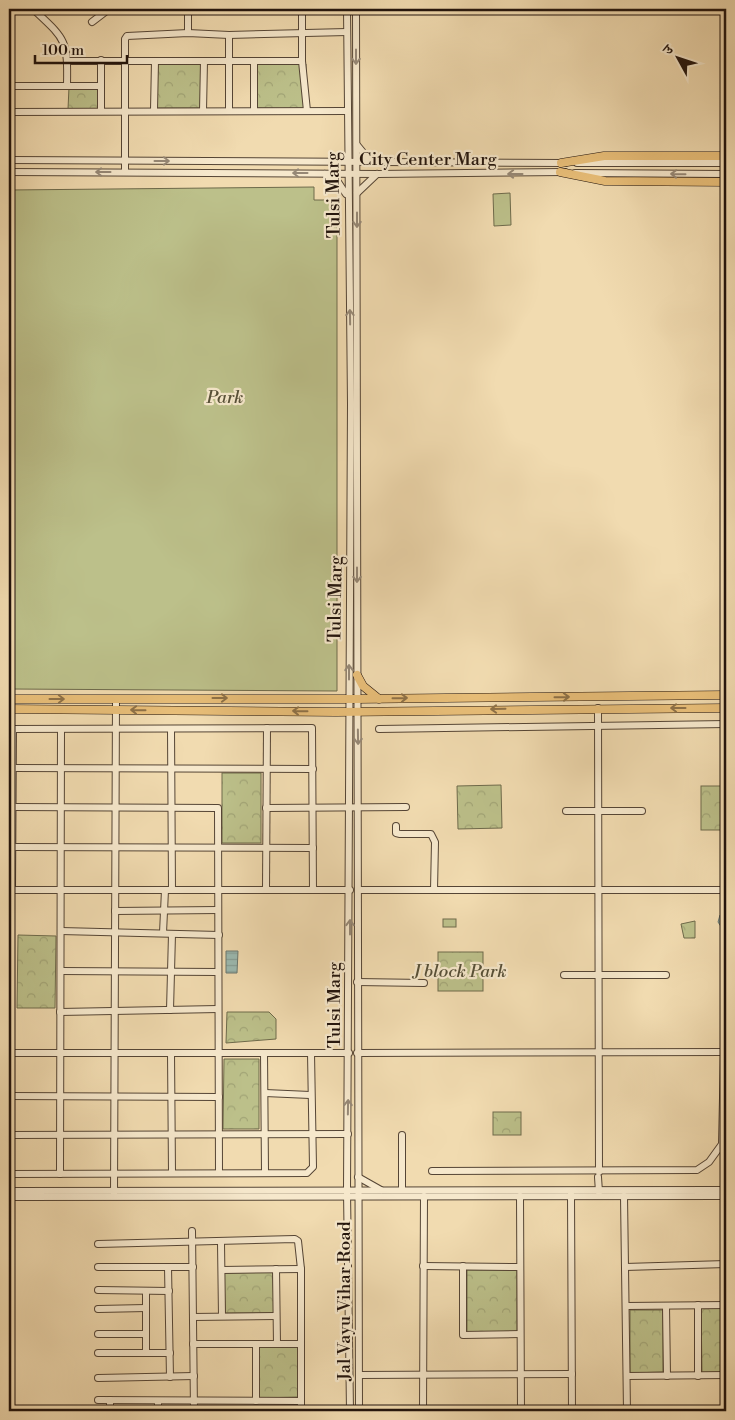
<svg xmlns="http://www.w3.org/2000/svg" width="735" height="1420" font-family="'Libre Bodoni','Noto Serif Devanagari',serif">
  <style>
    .park { fill: url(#park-crowns); stroke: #6e6a4b }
    .pitch { fill: #bcc08a; stroke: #6e6a4b }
    .water { fill: url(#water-rules); stroke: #6a776f }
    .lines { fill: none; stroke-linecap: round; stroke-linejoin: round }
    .minor-casing { stroke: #554535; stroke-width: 8 }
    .major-casing { stroke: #21130c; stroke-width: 9 }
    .minor { stroke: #f6e8cc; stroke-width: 6 }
    .major { stroke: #e8be78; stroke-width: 8 }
    .oneway { stroke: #968876 }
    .oneway2 { stroke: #8e7147 }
    .labels { text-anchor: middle; stroke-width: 4.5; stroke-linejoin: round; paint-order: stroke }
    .street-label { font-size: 18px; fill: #21130c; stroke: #f6e8cc }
    .park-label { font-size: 18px; font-style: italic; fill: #575038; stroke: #f6e8cc }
  </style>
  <defs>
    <pattern id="park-crowns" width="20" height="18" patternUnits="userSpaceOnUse" patternTransform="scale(1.25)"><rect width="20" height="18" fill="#bcc08a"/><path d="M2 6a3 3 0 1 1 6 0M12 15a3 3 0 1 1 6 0" fill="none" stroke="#a1a476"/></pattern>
    <pattern id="water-rules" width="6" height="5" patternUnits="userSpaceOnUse" patternTransform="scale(1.25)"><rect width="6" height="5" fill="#9bbab1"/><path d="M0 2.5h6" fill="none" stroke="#859f97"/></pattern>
  </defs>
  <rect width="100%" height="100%" fill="#f1dbb0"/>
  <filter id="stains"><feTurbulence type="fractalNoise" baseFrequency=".004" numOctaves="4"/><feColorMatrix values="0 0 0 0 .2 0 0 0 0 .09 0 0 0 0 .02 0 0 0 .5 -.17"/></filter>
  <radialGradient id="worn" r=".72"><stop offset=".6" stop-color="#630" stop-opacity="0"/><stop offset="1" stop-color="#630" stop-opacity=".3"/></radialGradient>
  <!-- park -->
  <g class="park">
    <rect x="157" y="63" width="44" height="45"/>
    <polygon points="257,64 306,64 305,109 256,108"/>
    <polygon points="69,87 99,87 99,109 68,109"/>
    <rect x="222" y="773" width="39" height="70"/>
    <polygon points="501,785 502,828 458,829 457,786"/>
    <rect x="701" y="786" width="25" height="44"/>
    <polygon points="695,921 695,938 684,938 681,924"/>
    <polygon points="18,935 56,936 55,1008 17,1008"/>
    <rect x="438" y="952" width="45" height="39"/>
    <polygon points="227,1012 269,1012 276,1019 276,1039 226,1043"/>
    <polygon points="224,1059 259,1059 259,1129 223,1129"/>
    <rect x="493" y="1112" width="28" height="23"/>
    <rect x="467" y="1270" width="50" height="62"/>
    <polygon points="273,1272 274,1313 225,1313 224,1273"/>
    <polygon points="701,1308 726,1308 726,1373 702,1373"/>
    <polygon points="630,1310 663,1310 663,1372 630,1373"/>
    <polygon points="298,1346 298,1397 259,1398 258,1347"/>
  </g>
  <!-- pitch -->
  <g class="pitch">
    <polygon points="314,187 314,200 337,200 337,691 9,689 9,190"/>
    <polygon points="510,193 511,225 494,226 493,194"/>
    <rect x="443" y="919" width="13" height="8"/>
  </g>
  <!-- water -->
  <g class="water">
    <polygon points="726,911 726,929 722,928 718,922 720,915"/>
    <polygon points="226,951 238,951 237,973 226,973"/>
  </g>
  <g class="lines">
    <defs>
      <g id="minor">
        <path d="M 33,9 C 65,39 68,39 67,85"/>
        <polyline points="188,9 188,33"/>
        <polyline points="302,9 302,61 307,111"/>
        <polyline points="347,9 351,404 347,1191 350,1411"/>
        <polyline points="356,9 359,1411"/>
        <polyline points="92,22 109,9"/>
        <polyline points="229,35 229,111"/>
        <polyline points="68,61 302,61"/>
        <polyline points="9,86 101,86 101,110"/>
        <polyline points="101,86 101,60"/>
        <polyline points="154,110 155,61"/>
        <polyline points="203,111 204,61"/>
        <polyline points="254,111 254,62"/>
        <polyline points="9,112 347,111"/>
        <polyline points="357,145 371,162"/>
        <polyline points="9,160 565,163"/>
        <polyline points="577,163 726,163"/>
        <polyline points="9,172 378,174 565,172"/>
        <polyline points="125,172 125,39 127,36 188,33 229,35 347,32"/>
        <polyline points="575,173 726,174"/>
        <polyline points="325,174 338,182 346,194"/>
        <polyline points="357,193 377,174"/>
        <polyline points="598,708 599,1172"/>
        <polyline points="9,729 312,728 313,890"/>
        <polyline points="171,729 172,890"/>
        <polyline points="379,729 726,724"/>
        <polyline points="13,768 313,769"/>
        <polyline points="13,807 218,808 219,1173"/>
        <polyline points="266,808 406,807"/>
        <polyline points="566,811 642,811"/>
        <polyline points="396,826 396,833 400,834 431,834 435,842 434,890"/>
        <polyline points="12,847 313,848"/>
        <polyline points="9,890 350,890"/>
        <polyline points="12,890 13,729"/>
        <polyline points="266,890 267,728"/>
        <polyline points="358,890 726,890"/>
        <polyline points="115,911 218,910"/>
        <polyline points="61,931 219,935"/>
        <polyline points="163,933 165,890"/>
        <polyline points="61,971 218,972"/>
        <polyline points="564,975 666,975"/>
        <polyline points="357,982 424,983"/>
        <polyline points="170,1010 172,934"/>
        <polyline points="60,1012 218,1009"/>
        <polyline points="9,1053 349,1053"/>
        <polyline points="171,1053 172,1173"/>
        <polyline points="264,1053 265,1172"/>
        <polyline points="357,1053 726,1052"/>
        <polyline points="265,1093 310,1095"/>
        <polyline points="10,1096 219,1097"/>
        <polyline points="10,1135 348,1134"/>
        <polyline points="9,1146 11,1053"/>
        <polyline points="432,1171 697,1170 709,1162 722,1144 724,1052"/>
        <polyline points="9,1174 307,1173 313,1167 311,1053"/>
        <polyline points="60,1174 61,729"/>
        <polyline points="358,1177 381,1190"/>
        <polyline points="598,1177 599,1192"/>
        <polyline points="402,1190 402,1135"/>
        <polyline points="9,1191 726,1190"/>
        <polyline points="571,1194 572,1411"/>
        <polyline points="114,1195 116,699"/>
        <polyline points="520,1196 521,1411"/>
        <polyline points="624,1196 627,1411"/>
        <polyline points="9,1197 726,1196"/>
        <polyline points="192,1231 194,1411"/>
        <polyline points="221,1243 222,1316"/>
        <polyline points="98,1244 295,1239 298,1241 301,1269 301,1411"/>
        <polyline points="423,1266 520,1267"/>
        <polyline points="463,1266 463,1335 520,1334"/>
        <polyline points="98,1267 193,1267"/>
        <polyline points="168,1267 170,1377"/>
        <polyline points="625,1267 726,1264"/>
        <polyline points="276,1269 277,1344"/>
        <polyline points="222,1270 301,1269"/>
        <polyline points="98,1290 169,1291"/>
        <polyline points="146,1291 146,1353"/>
        <polyline points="698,1305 698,1376"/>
        <polyline points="626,1306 726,1305"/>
        <polyline points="666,1306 667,1376"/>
        <polyline points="98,1309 146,1308"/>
        <polyline points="193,1317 276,1316"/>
        <polyline points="98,1334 146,1334"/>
        <polyline points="193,1344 301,1344"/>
        <polyline points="256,1344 256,1401"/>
        <polyline points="98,1353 170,1353"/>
        <polyline points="359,1375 572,1374"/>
        <polyline points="627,1376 726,1375"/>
        <polyline points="98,1378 194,1376"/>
        <polyline points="98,1400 301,1401"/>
        <polyline points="158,1401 158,1411"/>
        <polyline points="110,1411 110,1400"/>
        <polyline points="423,1411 424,1196"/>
      </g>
      <g id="major">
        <polyline points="561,163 604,156 726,156"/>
        <polyline points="560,172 605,181 726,182"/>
        <polyline points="357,675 363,686 379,699"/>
        <polyline points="9,699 357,699 726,695"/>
        <polyline points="9,709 336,712 726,708"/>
      </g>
    </defs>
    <!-- minor casing -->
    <use href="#minor" class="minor-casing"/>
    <!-- major casing -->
    <use href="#major" class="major-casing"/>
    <!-- minor -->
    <use href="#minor" class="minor"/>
    <!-- major -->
    <use href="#major" class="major"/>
  </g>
  <!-- one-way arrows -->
  <defs><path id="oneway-shaft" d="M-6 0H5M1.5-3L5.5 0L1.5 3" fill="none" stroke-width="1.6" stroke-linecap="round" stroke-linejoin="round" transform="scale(1.25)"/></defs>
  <g class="oneway">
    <use href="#oneway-shaft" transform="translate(356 57) rotate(90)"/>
    <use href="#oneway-shaft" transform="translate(162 161)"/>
    <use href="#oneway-shaft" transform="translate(103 172) rotate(-180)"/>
    <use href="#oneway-shaft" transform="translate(300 173) rotate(-180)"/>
    <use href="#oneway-shaft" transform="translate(515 174) rotate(-180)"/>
    <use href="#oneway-shaft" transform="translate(678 174) rotate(-179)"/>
    <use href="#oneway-shaft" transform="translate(357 220) rotate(90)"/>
    <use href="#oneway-shaft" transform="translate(350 317) rotate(-91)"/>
    <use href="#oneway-shaft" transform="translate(357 575) rotate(90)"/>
    <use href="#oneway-shaft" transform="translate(349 672) rotate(-90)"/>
    <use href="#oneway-shaft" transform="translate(358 737) rotate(89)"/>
    <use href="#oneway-shaft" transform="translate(350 927) rotate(-90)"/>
    <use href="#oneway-shaft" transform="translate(348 1107) rotate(-89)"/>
  </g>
  <g class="oneway2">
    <use href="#oneway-shaft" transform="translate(562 697) rotate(-1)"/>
    <use href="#oneway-shaft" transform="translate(220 698)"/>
    <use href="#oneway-shaft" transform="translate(400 698) rotate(-1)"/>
    <use href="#oneway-shaft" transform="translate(57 699)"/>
    <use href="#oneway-shaft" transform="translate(678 708) rotate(180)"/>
    <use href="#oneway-shaft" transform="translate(498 709) rotate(179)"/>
    <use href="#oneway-shaft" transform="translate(138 710) rotate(-179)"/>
    <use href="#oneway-shaft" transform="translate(300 711) rotate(-179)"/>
  </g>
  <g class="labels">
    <!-- street labels -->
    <g class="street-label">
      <text x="428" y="165">City Center Marg</text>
      <text transform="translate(333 195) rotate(-91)" y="6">Tulsi Marg</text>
      <text transform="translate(335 599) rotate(-89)" y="6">Tulsi Marg</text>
      <text transform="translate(334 1005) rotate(-90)" y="6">Tulsi Marg</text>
      <text transform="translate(344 1301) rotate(-90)" y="6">Jal Vayu Vihar Road</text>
    </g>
    <!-- park labels -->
    <g class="park-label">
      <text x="225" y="403">Park</text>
      <text x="460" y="977">J block Park</text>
    </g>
  </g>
  <!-- margin -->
  <rect width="735" height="1420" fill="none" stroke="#f1dbb0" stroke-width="30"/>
  <rect x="10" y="10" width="715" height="1400" fill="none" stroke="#21130c" stroke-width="2.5"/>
  <rect x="15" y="15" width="705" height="1390" fill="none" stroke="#21130c"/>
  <!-- north arrow -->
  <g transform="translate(678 58) rotate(310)" stroke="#f6e8cc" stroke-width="4" paint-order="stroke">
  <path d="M0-4L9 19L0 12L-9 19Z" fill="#21130c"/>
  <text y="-8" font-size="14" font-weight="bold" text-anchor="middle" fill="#21130c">उ</text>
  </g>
  <!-- scale -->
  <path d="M35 55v8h92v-8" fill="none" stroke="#21130c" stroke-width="2.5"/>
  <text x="42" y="55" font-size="15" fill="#21130c" stroke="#f6e8cc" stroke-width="4" paint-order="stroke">100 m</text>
  <rect width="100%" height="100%" filter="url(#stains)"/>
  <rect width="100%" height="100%" fill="url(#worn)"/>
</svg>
